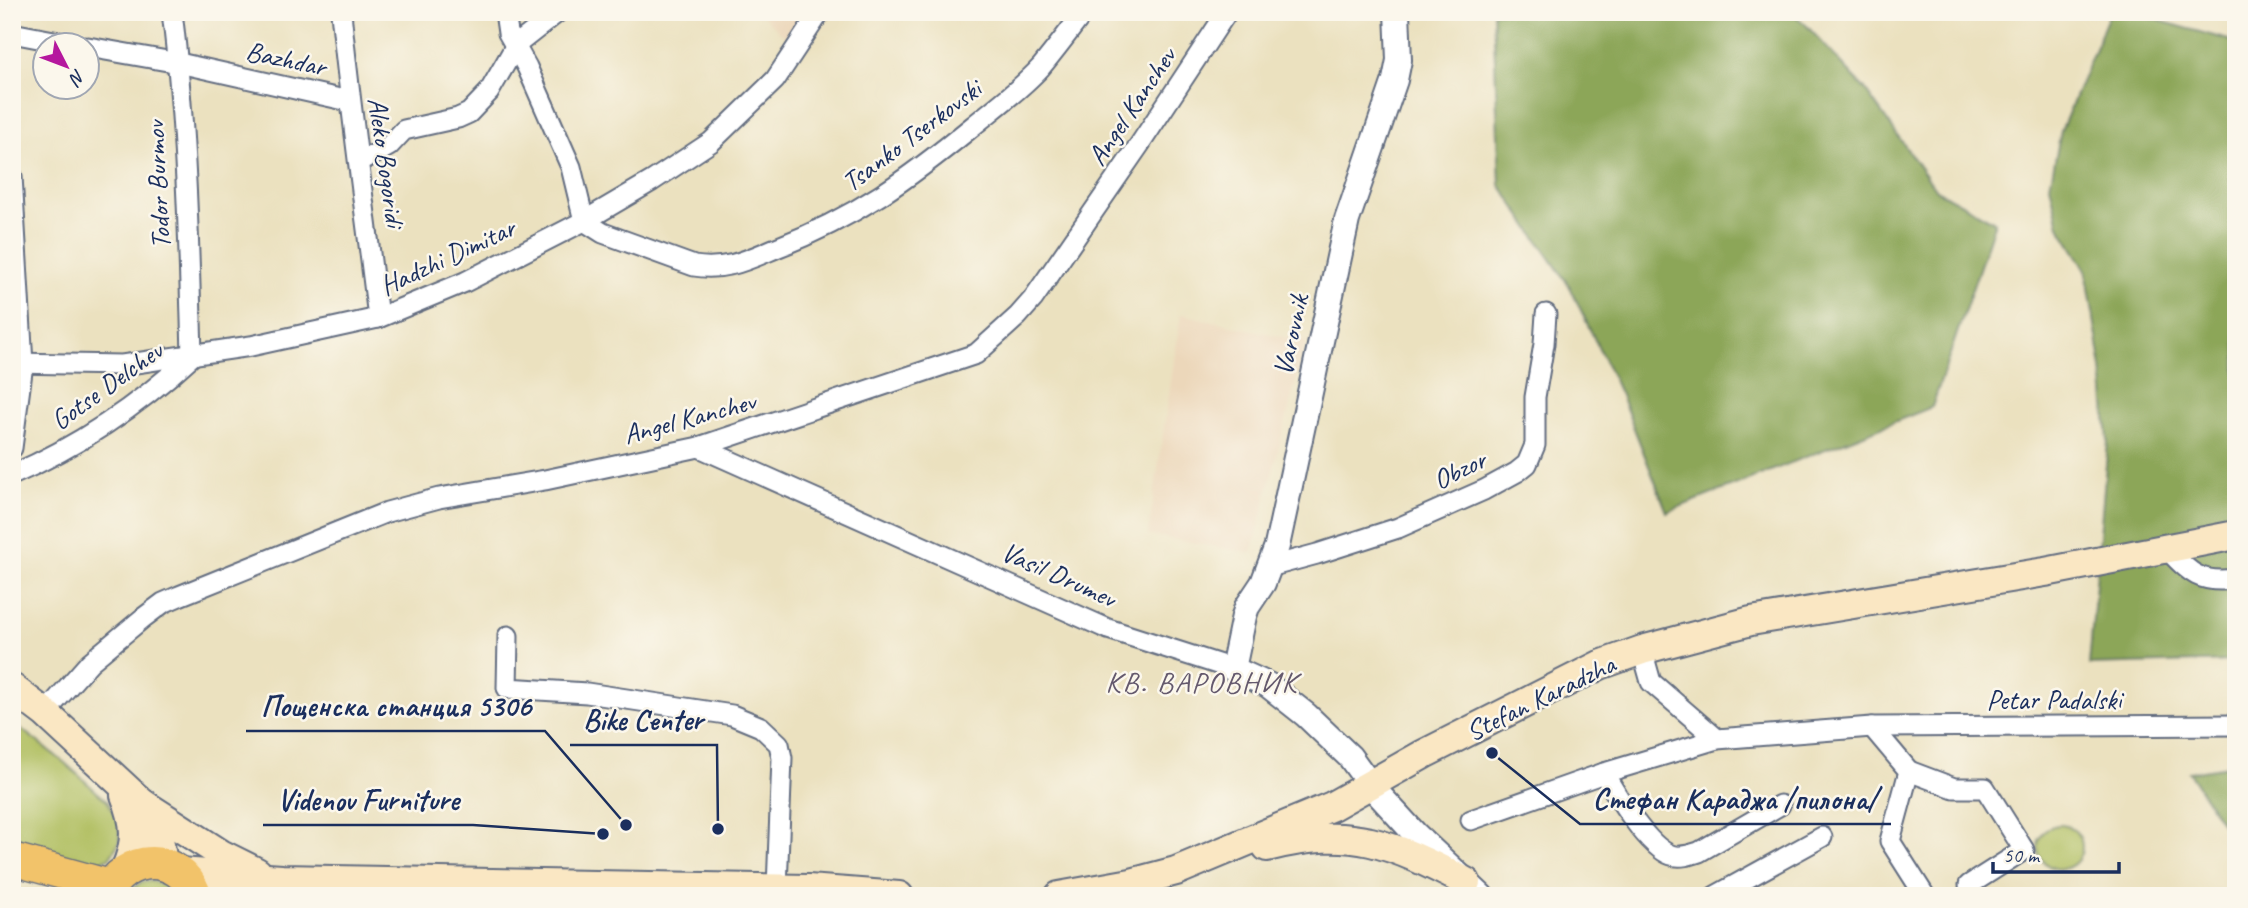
<svg xmlns="http://www.w3.org/2000/svg" width="2248" height="908" font-family="Caveat,sans-serif">
  <style>
    .built { fill: #ecd7ba }
    .green { fill: #b1bf62; stroke: #667760; stroke-width: 2 }
    .forest { fill: #8ca658; stroke: #546a5b; stroke-width: 2 }
    .lines { fill: none; stroke-linecap: round; stroke-linejoin: round }
    .minor-casing { stroke: #646d80; stroke-width: 23 }
    .tertiary-casing { stroke: #646d80; stroke-width: 28 }
    .secondary-casing { stroke: #646d80; stroke-width: 32 }
    .primary-casing { stroke: #646d80; stroke-width: 35 }
    .minor { stroke: #fff; stroke-width: 19 }
    .tertiary { stroke: #fff; stroke-width: 24 }
    .secondary { stroke: #fae7c3; stroke-width: 28 }
    .primary { stroke: #f2c36a; stroke-width: 32 }
    .labels { text-anchor: middle; stroke-width: 5; stroke-linejoin: round; paint-order: stroke }
    .street-label { font-size: 28px; fill: #1b2f5e; stroke: #fbf7ec }
    .neighbourhood-label { font-size: 30px; letter-spacing: 2px; fill: #64596d; stroke: #fbf7ec }
    .leader { fill: none; stroke: #1b2f5e; stroke-width: 2.5 }
    .callout-dot { fill: #1b2f5e; stroke: #fbf7ec; stroke-width: 2.5 }
    .callout-label { font-size: 30px; text-anchor: middle; font-weight: bold; fill: #1b2f5e; stroke: #fbf7ec; stroke-width: 5; stroke-linejoin: round; paint-order: stroke }
  </style>
  <rect width="100%" height="100%" fill="#fbf7ec"/>
  <filter id="ink" filterUnits="userSpaceOnUse"><feTurbulence type="fractalNoise" baseFrequency=".0143" numOctaves="2"/><feDisplacementMap in="SourceGraphic" scale="14" xChannelSelector="R" yChannelSelector="G"/><feConvolveMatrix kernelMatrix="1 2 1 2 8 2 1 2 1" color-interpolation-filters="sRGB"/></filter>
  <filter id="wash" filterUnits="userSpaceOnUse"><feTurbulence type="fractalNoise" baseFrequency=".00686" numOctaves="4" result="noise"/><feDisplacementMap in="SourceGraphic" scale="28" xChannelSelector="R" yChannelSelector="G"/><feGaussianBlur stdDeviation="1.57" result="paint"/><feColorMatrix in="noise" values="0 0 0 0 0 0 0 0 0 0 0 0 0 0 0 0 0 1.4 0 .05"/><feComposite in="paint" operator="in"/></filter>
  <g filter="url(#wash)">
    <rect width="100%" height="100%" fill="#ebe1bf"/>
    <!-- built -->
    <g class="built">
      <polygon points="759,12 803,12 785,37"/>
      <polygon points="1181,314 1306,342 1252,553 1148,535"/>
    </g>
    <!-- green -->
    <g class="green">
      <polygon points="12,722 65,763 108,802 120,826 119,843 109,858 93,865 60,861 12,835"/>
      <circle cx="2060" cy="847" r="22"/>
      <polygon points="152,881 172,888 179,896 124,896 141,882"/>
    </g>
    <!-- forest -->
    <g class="forest">
      <polygon points="1493,12 1791,12 1805,24 1864,88 1936,190 1995,222 1932,407 1667,512 1620,393 1570,287 1500,185"/>
      <polygon points="2110,12 2128,12 2236,42 2236,661 2089,665 2108,441 2102,368 2086,270 2059,226 2050,185 2061,131"/>
      <polygon points="2236,765 2236,845 2189,772"/>
    </g>
  </g>
  <g filter="url(#ink)">
    <g class="lines">
      <defs>
        <g id="minor">
          <path d="M 341,12 C 351,115 366,216 378,318"/>
          <path d="M 505,12 L 508,33 L 527,67 L 571,167 L 584,221 L 603,233 L 694,266 C 726,271 747,260 776,248 C 856,217 907,180 973,126 C 996,107 1021,89 1041,67 C 1056,49 1070,30 1084,12"/>
          <polyline points="12,33 80,46"/>
          <polyline points="88,47 179,63 349,101"/>
          <polyline points="360,160 373,155 389,146 404,130 458,118 469,113 489,92 516,45 558,12"/>
          <polyline points="12,176 23,364 12,448"/>
          <polyline points="12,363 122,365 251,346 378,318 465,282 584,221 652,181 711,142 775,80 820,12"/>
          <polyline points="699,447 1108,629 1233,669"/>
          <path d="M 12,475 C 79,446 139,405 192,356 C 189,241 186,126 172,12"/>
          <path d="M 2166,548 C 2189,572 2199,584 2235,579"/>
          <polyline points="1269,567 1317,554 1398,528 1484,490 1517,472 1527,464 1535,445 1535,397 1544,344 1546,314"/>
          <polyline points="508,636 507,688 587,693 732,715 761,727 779,744 782,758 777,888"/>
          <polyline points="1642,650 1651,682 1717,739 1872,727 2236,725"/>
          <polyline points="45,713 90,662 143,618 163,603 179,596 387,512 439,498 545,480 699,447 976,354 1018,316 1033,299 1140,144 1227,12"/>
          <polyline points="1872,727 1909,771 1890,841 1925,896"/>
          <polyline points="1909,771 1954,788 1985,788 2024,850 1969,885"/>
          <path d="M 1604,773 C 1616,795 1648,847 1671,855 C 1680,858 1690,855 1699,852 L 1780,805"/>
          <polyline points="1471,820 1604,773 1717,739"/>
          <polyline points="1715,896 1822,837"/>
        </g>
        <polyline id="tertiary" points="1397,12 1399,60 1395,80 1347,220 1277,546 1263,583 1247,607 1244,616 1233,669 1268,685 1306,715 1350,757 1371,786 1416,835 1481,896"/>
        <g id="secondary">
          <polyline points="12,688 45,713 142,803 159,838 163,864"/>
          <path d="M 125,795 C 136,823 138,842 125,870"/>
          <polyline points="142,803 221,854 257,872"/>
          <path d="M 1267,847 C 1353,825 1391,844 1466,882"/>
          <polyline points="179,872 282,879 808,889 899,896"/>
          <polyline points="1059,896 1131,883 1176,871 1332,806 1424,754 1600,665 1642,650 1751,621 2045,572 2236,535"/>
        </g>
        <g id="primary">
          <polyline points="12,859 110,886"/>
          <path d="M 105,896 C 124,853 179,851 196,896"/>
        </g>
      </defs>
      <!-- minor casing -->
      <use href="#minor" class="minor-casing"/>
      <!-- tertiary casing -->
      <use href="#tertiary" class="tertiary-casing"/>
      <!-- secondary casing -->
      <use href="#secondary" class="secondary-casing"/>
      <!-- primary casing -->
      <use href="#primary" class="primary-casing"/>
      <!-- minor -->
      <use href="#minor" class="minor"/>
      <!-- tertiary -->
      <use href="#tertiary" class="tertiary"/>
      <!-- secondary -->
      <use href="#secondary" class="secondary"/>
      <!-- primary -->
      <use href="#primary" class="primary"/>
    </g>
  </g>
  <g class="labels">
    <!-- street labels -->
    <g class="street-label">
      <text transform="translate(286 58) rotate(12)" y="10">Bazhdar</text>
      <text transform="translate(1131 106) rotate(-56)" y="10">Angel Kanchev</text>
      <text transform="translate(911 135) rotate(-37)" y="10">Tsanko Tserkovski</text>
      <text transform="translate(387 162) rotate(82)" y="10">Aleko Bogoridi</text>
      <text transform="translate(157 185) rotate(-93)" y="10">Todor Burmov</text>
      <text transform="translate(447 256) rotate(-25)" y="10">Hadzhi Dimitar</text>
      <text transform="translate(1290 335) rotate(-78)" y="10">Varovnik</text>
      <text transform="translate(106 385) rotate(-36)" y="10">Gotse Delchev</text>
      <text transform="translate(689 417) rotate(-15)" y="10">Angel Kanchev</text>
      <text transform="translate(1459 469) rotate(-26)" y="10">Obzor</text>
      <text transform="translate(1059 574) rotate(24)" y="10">Vasil Drumev</text>
      <text transform="translate(1540 697) rotate(-26)" y="10">Stefan Karadzha</text>
      <text x="2054" y="709">Petar Padalski</text>
    </g>
    <!-- neighbourhood labels -->
    <g class="neighbourhood-label">
      <text x="1202" y="692">КВ. ВАРОВНИК</text>
    </g>
  </g>
  <!-- callouts -->
  <path class="leader" d="M626 825L545 731H246M718 829L717 745H570M1492 753L1580 824H1891M603 834L473 825H263"/>
  <g class="callout-dot">
    <circle cx="626" cy="825" r="7"/>
    <circle cx="718" cy="829" r="7"/>
    <circle cx="1492" cy="753" r="7"/>
    <circle cx="603" cy="834" r="7"/>
  </g>
  <g class="callout-label">
    <text x="396" y="716">Пощенска станция 5306</text>
    <text x="643" y="730">Bike Center</text>
    <text x="1735" y="809">Стефан Караджа /пилона/</text>
    <text x="368" y="810">Videnov Furniture</text>
  </g>
  <!-- margin -->
  <rect width="2248" height="908" fill="none" stroke="#fbf7ec" stroke-width="42"/>
  <!-- north arrow -->
  <g transform="translate(66 66) rotate(132)"><circle r="33" fill="#fbf7ec" stroke="#a1a7b3" stroke-width="2"/>
  <path d="M0-5L12 26L0 18L-12 26Z" fill="#b5179e"/>
  <text y="-10" font-size="19" font-weight="bold" text-anchor="middle" fill="#1b2f5e">N</text>
  </g>
  <!-- scale -->
  <path d="M1993 862v10h126v-10" fill="none" stroke="#1b2f5e" stroke-width="3.5"/>
  <text x="2003" y="862" font-size="21" fill="#1b2f5e" stroke="#fbf7ec" stroke-width="5" paint-order="stroke">50 m</text>
</svg>
